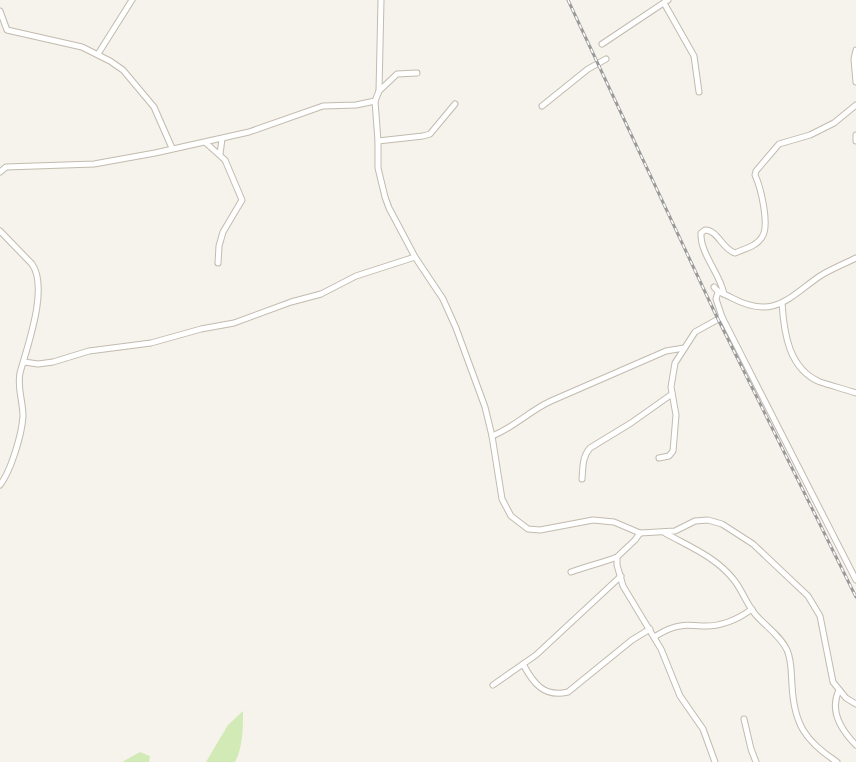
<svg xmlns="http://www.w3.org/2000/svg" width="856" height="762" font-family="Montserrat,sans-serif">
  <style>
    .green { fill: #d2eab5 }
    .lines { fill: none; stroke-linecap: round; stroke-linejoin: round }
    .street-casing { stroke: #c2bbae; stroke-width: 7 }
    .street { stroke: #fff; stroke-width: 5 }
    .rail-casing { stroke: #9a9a9a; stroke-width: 3 }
    .rail { stroke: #fff; stroke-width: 1.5; stroke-dasharray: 4.5; stroke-linecap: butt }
  </style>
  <rect width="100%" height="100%" fill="#f6f3ec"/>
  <!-- green -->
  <g class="green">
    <path d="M 243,711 C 243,727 243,747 235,762 L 206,762 L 228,725 Z"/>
    <polygon points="140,752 150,756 149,762 122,762"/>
  </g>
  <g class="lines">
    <defs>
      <g id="street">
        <polyline points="381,0 379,91 375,101 378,141 378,168 385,197 389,208 415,257 443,299 456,328 485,407 492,436 502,499 511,516 528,529 540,530 593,520 614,522 640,533 675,531 695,521 708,520 722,524 753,544 808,596 820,616 833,682 846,698 856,704"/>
        <polyline points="664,3 694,56 699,92"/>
        <polyline points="0,11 7,30 82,47 110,61 123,70 154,107 172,148"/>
        <polyline points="602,44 668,0"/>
        <polyline points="856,50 854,59 856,82"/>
        <polyline points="98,54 132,0"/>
        <polyline points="379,91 397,74 417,73"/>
        <polyline points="542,106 588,69 606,59"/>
        <polyline points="378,141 423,136 430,134 455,104"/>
        <polyline points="856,141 856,135"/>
        <polyline points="206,143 225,160 242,200 223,232 219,246 218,263"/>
        <polyline points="220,154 222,139"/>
        <polyline points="0,172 6,167 94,164 155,153 249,132 323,106 356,105 375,101"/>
        <path d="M 0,231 L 32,264 C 49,288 27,347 20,373 C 17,387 23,402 23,416 C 22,434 11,471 0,485"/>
        <path d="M 714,287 C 718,293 725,294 732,298 C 774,320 788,298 820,276 C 831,269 844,264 856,258"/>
        <polyline points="718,292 716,299 722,317 856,580"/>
        <path d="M 724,294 C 720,273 700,254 701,233 L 705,230 C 718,230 722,249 735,253 C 744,249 757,246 762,237 C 770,226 761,188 755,175 L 756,171 L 779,144 L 810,135 L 834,123 L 856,105"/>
        <path d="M 782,303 C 784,334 789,369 820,382 C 832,386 844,389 856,393"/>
        <polyline points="24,362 38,364 53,362 89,351 151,343 201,329 234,323 291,302 321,294 356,276 415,257"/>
        <path d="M 492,436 C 515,427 529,411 551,401 L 666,351 L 684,348"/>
        <polyline points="659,458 669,456 673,451 676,415 671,387 675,363 695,332 722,317"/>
        <path d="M 582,479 C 583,468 582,457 590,448 L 631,423 L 672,394"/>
        <polyline points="640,533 635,540 617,557 617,565 623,586 661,649 680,696 703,729 715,762"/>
        <path d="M 665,533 C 690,547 716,557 734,580 C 742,590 746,603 755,614 C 765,626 780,635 787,650 C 792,661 791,673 792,685 C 794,724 805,741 837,762"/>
        <path d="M 571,572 C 587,566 602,563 617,557"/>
        <path d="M 654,637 C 662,632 671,627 680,626 C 688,624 694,626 702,626 C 721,627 737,620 752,609"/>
        <path d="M 523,664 C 533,683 544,698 568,692 L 632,640 L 650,629"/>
        <polyline points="493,685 536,655 621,576"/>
        <path d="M 839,690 C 829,711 841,730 856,745"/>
        <polyline points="744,719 751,749 756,762"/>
      </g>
    </defs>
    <!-- street casing -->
    <use href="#street" class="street-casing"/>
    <!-- street -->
    <use href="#street" class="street"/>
    <defs>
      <polyline id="rail" points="568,0 714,311 856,597"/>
    </defs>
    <!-- rail casing -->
    <use href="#rail" class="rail-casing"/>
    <!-- rail -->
    <use href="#rail" class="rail"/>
  </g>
</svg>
